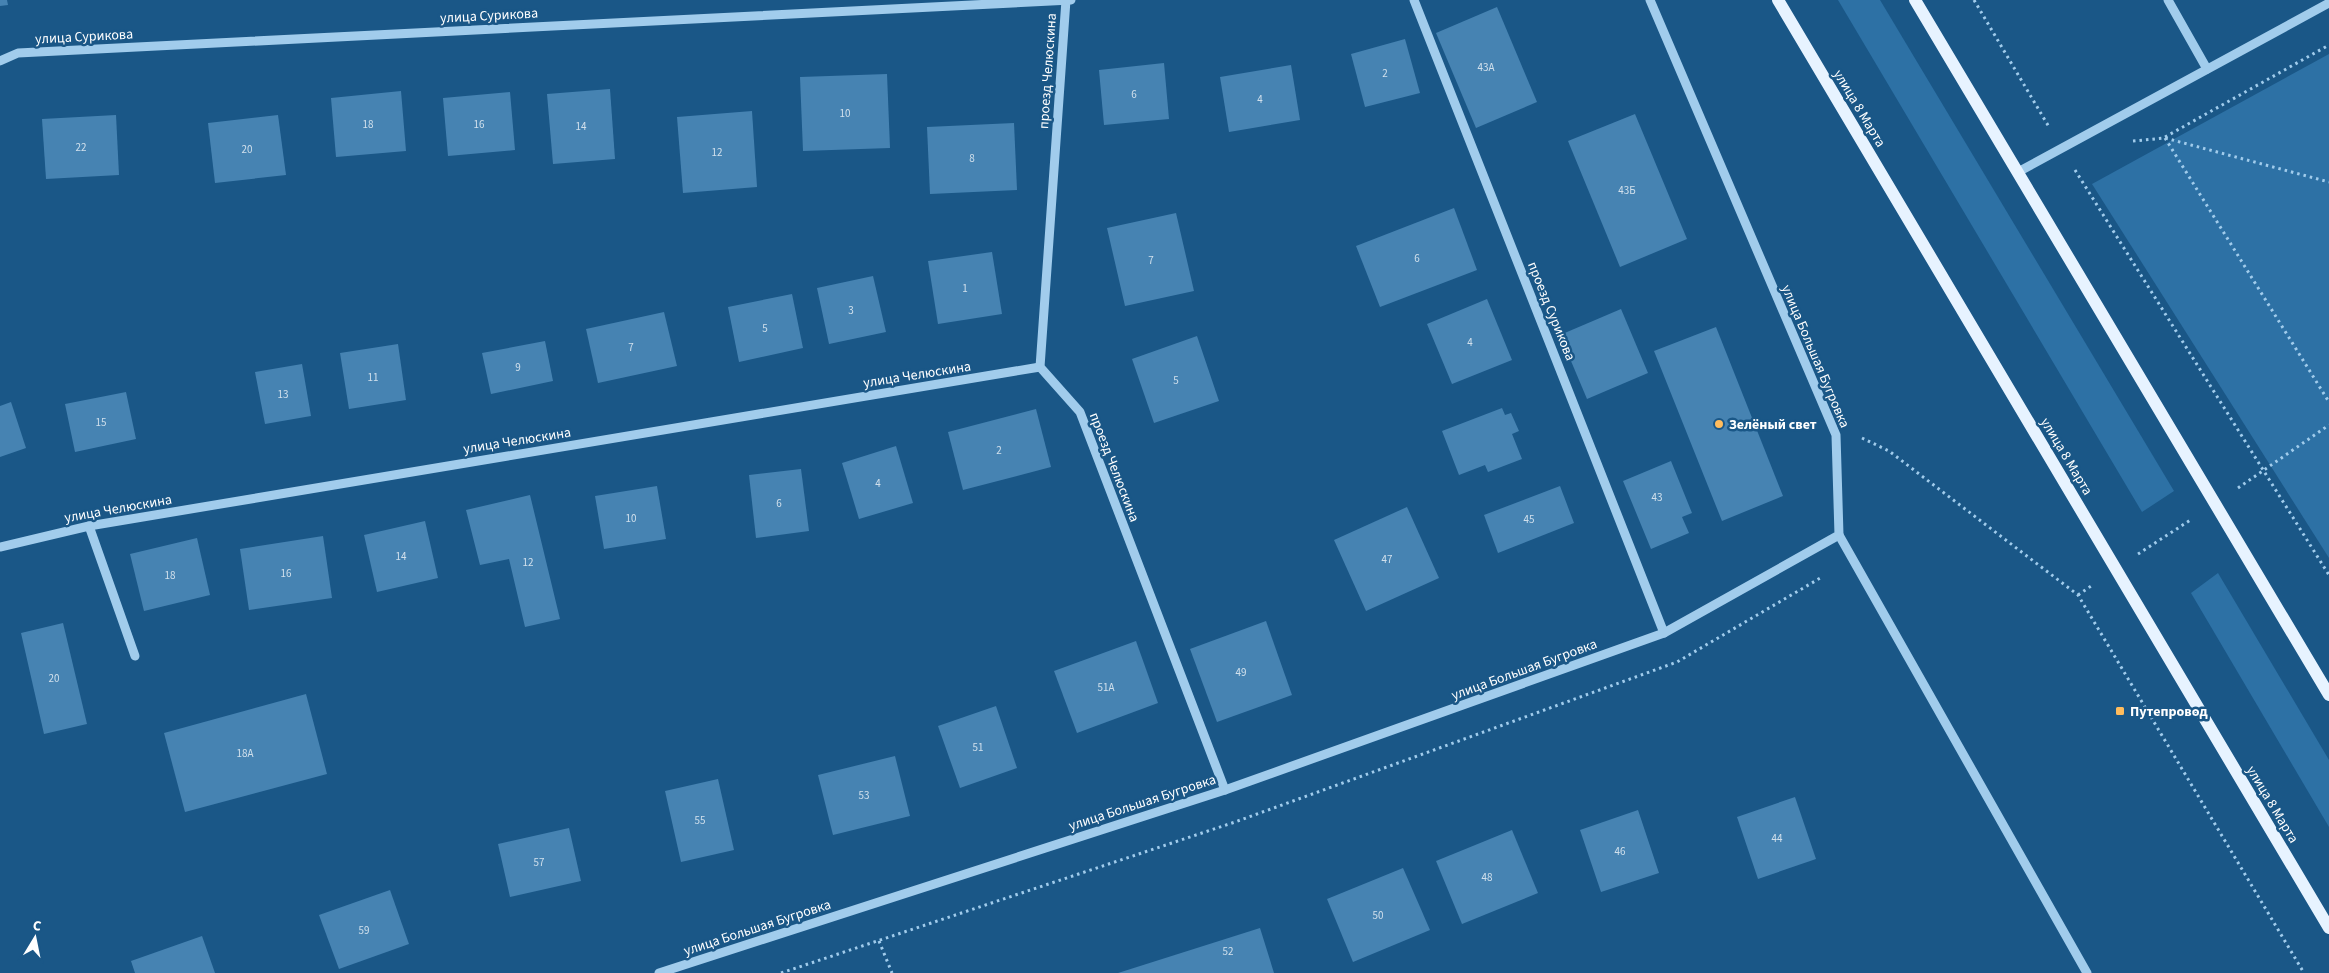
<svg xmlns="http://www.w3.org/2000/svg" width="2329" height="973" font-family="'Source Sans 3',sans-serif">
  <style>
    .green { fill: #2d71a5 }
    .building { fill: #4683b2 }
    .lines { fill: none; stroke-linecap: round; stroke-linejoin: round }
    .path { stroke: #a1ccec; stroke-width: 3; stroke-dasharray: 2.5 4; stroke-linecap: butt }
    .minor { stroke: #a1ccec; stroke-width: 9 }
    .major { stroke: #e7f3ff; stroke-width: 12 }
    .poi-dot { fill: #ffbc5d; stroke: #1a5787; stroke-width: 2 }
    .labels { text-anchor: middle; stroke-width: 5; stroke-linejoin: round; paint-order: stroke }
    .number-label { font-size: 11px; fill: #d1e0ec }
    .street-label { font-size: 14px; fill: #fff; stroke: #1a5787 }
    .poi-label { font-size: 14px; font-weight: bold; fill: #fff; stroke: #1a5787; text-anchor: start }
  </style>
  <rect width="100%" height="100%" fill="#1a5787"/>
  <!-- green -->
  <g class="green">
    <polygon points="1838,0 1880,0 2174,491 2142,512"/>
    <polygon points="2329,54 2329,558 2092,184"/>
    <polygon points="2218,573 2329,760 2329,827 2191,593"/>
  </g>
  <!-- building -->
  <g class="building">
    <polygon points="0,0 7,0 8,5 0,6"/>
    <polygon points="1497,7 1537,102 1476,128 1436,33"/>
    <polygon points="1405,39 1420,93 1365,107 1351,54"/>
    <polygon points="1164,63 1169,119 1104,125 1099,70"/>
    <polygon points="1291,65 1300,120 1229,132 1220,77"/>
    <polygon points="887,74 890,148 803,151 800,77"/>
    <polygon points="610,89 615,159 553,164 547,94"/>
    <polygon points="401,91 406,151 336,157 331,98"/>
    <polygon points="510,92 515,150 448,156 443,98"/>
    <polygon points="752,111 757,187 683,193 677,117"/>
    <polygon points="1635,114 1687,239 1620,267 1568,141"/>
    <polygon points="116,115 119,175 46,179 42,119"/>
    <polygon points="278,115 286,175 215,183 208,123"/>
    <polygon points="1014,123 1017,190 930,194 927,127"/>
    <polygon points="1454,208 1477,270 1380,307 1356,246"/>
    <polygon points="1176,213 1194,291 1125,306 1107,228"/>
    <polygon points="992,252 1002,314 938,324 928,261"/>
    <polygon points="873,276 886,332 829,344 817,288"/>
    <polygon points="792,294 803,348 739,362 728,307"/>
    <polygon points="1487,299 1512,360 1452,384 1427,324"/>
    <polygon points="1621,309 1648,373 1587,399 1560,335"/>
    <polygon points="664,312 677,366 598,383 586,329"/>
    <polygon points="1716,327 1783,496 1722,521 1654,351"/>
    <polygon points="1197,336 1219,401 1154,423 1132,359"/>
    <polygon points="545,341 553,381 491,394 482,353"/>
    <polygon points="398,344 406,400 349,409 340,353"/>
    <polygon points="302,364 311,416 265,424 255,372"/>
    <polygon points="126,392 136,439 75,452 65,404"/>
    <polygon points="11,402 26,448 0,457 0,406"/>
    <polygon points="1502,408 1505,415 1511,413 1519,431 1512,434 1522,459 1488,472 1485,465 1459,475 1442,431"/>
    <polygon points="1036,409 1051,467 963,490 948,432"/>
    <polygon points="896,446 913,503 859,519 842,463"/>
    <polygon points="1671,461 1692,513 1682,517 1689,533 1651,549 1623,481"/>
    <polygon points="801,469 809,531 756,538 749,475"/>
    <polygon points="657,486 666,539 604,549 595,496"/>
    <polygon points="1560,486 1574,523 1498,553 1484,515"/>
    <polygon points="530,495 560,619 525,627 509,559 480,565 466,510"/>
    <polygon points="1407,507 1439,578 1366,611 1334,540"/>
    <polygon points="425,521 438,578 377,592 364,535"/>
    <polygon points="323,536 332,598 249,610 240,549"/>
    <polygon points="197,538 210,595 144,611 130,554"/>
    <polygon points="1266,621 1292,695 1217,722 1190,649"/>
    <polygon points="63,623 87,724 44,734 21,633"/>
    <polygon points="1136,641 1158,703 1077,733 1054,671"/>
    <polygon points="306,694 327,774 185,812 164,733"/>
    <polygon points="996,706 1017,768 960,788 938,726"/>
    <polygon points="895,756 910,816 833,835 818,775"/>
    <polygon points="718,779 734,850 681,862 665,791"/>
    <polygon points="1795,797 1816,859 1758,879 1737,817"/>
    <polygon points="1638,810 1659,873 1601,892 1580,830"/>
    <polygon points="569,828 581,881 510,897 498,844"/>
    <polygon points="1512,830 1538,893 1462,924 1436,861"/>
    <polygon points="1403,868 1430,930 1353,962 1327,899"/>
    <polygon points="390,890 409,944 339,969 319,915"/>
    <polygon points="1260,928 1274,973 1118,973"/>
    <polygon points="202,936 215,973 135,973 131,961"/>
  </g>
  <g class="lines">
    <!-- path -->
    <g class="path">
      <polyline points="1974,0 2049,127"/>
      <polyline points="2165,137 2329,45"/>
      <polyline points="2165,138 2329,402"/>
      <polyline points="2133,141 2165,138 2329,182"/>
      <polyline points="2075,170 2329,575"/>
      <polyline points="1862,438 1889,451 2078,595 2304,973"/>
      <polyline points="2238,488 2329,425"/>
      <polyline points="2138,554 2192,519"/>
      <polyline points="2078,595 2094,584"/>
      <polyline points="879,941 892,973"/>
      <polyline points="781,973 1235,822 1677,662 1822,577"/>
    </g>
    <!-- minor -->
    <g class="minor">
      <polyline points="1066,0 1040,367 1080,412 1225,790"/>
      <polyline points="1414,0 1664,633"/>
      <polyline points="2168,0 2207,69"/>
      <polyline points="0,61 18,53 1071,0"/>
      <polyline points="2018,172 2329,3"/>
      <polyline points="89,526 135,656"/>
      <polyline points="1839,535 2087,973"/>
      <polyline points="0,547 89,526 1040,367"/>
      <polyline points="659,973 1225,790 1664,633 1839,535 1836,435 1650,0"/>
    </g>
    <!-- major -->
    <g class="major">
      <polyline points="1778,0 2329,928"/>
      <polyline points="1915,0 2329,695"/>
    </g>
  </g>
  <!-- markers -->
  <g class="poi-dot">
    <circle cx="1719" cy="424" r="5"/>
    <rect x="2115" y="706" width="10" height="10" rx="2.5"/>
  </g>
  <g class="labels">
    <!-- number labels -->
    <g class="number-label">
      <text x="1486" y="71">43А</text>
      <text x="1385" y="77">2</text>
      <text x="1134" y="98">6</text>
      <text x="1260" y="103">4</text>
      <text x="845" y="117">10</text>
      <text x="368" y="128">18</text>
      <text x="479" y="128">16</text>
      <text x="581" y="130">14</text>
      <text x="81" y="151">22</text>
      <text x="247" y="153">20</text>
      <text x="717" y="156">12</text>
      <text x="972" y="162">8</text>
      <text x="1627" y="194">43Б</text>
      <text x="1417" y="262">6</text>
      <text x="1151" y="264">7</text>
      <text x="965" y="292">1</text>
      <text x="851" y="314">3</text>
      <text x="765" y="332">5</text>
      <text x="1470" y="346">4</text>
      <text x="631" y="351">7</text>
      <text x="518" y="371">9</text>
      <text x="373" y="381">11</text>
      <text x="1176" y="384">5</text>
      <text x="283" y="398">13</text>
      <text x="101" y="426">15</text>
      <text x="999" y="454">2</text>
      <text x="878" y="487">4</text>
      <text x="1657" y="501">43</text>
      <text x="779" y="507">6</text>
      <text x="631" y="522">10</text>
      <text x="1529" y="523">45</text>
      <text x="401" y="560">14</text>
      <text x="1387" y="563">47</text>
      <text x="528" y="566">12</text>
      <text x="286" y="577">16</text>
      <text x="170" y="579">18</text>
      <text x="1241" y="676">49</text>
      <text x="54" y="682">20</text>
      <text x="1106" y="691">51А</text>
      <text x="978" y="751">51</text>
      <text x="245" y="757">18А</text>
      <text x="864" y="799">53</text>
      <text x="700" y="824">55</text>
      <text x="1777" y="842">44</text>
      <text x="1620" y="855">46</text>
      <text x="539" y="866">57</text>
      <text x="1487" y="881">48</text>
      <text x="1378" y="919">50</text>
      <text x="364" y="934">59</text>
      <text x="1228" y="955">52</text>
    </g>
    <!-- street labels -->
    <g class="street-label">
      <text transform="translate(489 15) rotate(-3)" y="5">улица Сурикова</text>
      <text transform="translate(84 36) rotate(-3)" y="5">улица Сурикова</text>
      <text transform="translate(1047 71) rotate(-86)" y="5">проезд Челюскина</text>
      <text transform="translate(1860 108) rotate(59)" y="5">улица 8 Марта</text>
      <text transform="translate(1552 311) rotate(68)" y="5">проезд Сурикова</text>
      <text transform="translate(1816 356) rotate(67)" y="5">улица Большая Бугровка</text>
      <text transform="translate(917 374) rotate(-9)" y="5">улица Челюскина</text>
      <text transform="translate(517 440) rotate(-9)" y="5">улица Челюскина</text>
      <text transform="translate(2067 456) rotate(59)" y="5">улица 8 Марта</text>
      <text transform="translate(1115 467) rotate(69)" y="5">проезд Челюскина</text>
      <text transform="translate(118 508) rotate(-10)" y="5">улица Челюскина</text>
      <text transform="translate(1524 669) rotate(-20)" y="5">улица Большая Бугровка</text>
      <text transform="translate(1142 802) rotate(-18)" y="5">улица Большая Бугровка</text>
      <text transform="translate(2273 804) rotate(59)" y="5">улица 8 Марта</text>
      <text transform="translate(757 927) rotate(-18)" y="5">улица Большая Бугровка</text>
    </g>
    <!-- poi labels -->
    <g class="poi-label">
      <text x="1729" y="429">Зелёный свет</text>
      <text x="2130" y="716">Путепровод</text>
    </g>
  </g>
  <!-- north arrow -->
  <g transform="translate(35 938) rotate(10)" stroke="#1a5787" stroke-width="4" paint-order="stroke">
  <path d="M0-4L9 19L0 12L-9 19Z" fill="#ffffff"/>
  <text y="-8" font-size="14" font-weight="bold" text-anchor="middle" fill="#ffffff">С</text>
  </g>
</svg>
